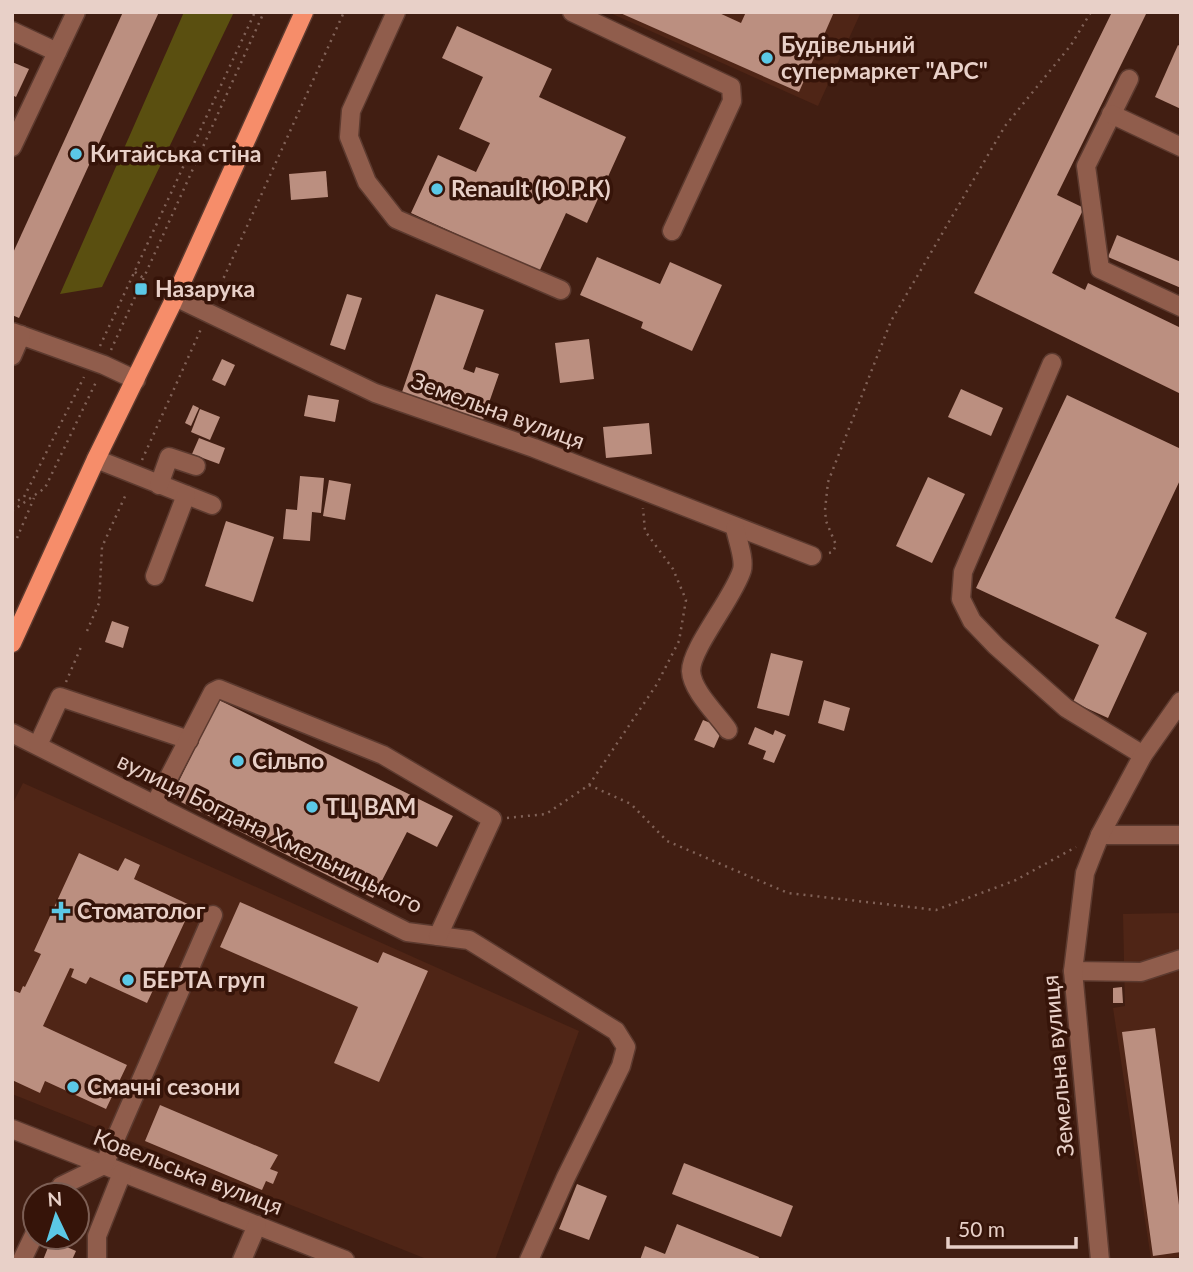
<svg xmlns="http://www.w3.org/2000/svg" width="1193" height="1272" font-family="Lato,sans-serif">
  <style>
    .built { fill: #4f2516 }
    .forest { fill: #5a4f10 }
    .building { fill: #bb8f80 }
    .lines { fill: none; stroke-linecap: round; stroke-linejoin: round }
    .minor-casing { stroke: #5c3a2f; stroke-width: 21 }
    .major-casing { stroke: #5c3a2f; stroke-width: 21 }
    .path { stroke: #816258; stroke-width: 2.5; stroke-dasharray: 2 5; stroke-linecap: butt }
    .minor { stroke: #905d4c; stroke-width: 18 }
    .major { stroke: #f68d6a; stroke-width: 18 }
    .poi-dot { fill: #5bc8e6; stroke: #361409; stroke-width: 2.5 }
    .labels { text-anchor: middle; stroke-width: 7; stroke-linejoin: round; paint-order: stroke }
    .poi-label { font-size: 23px; font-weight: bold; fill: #e8d0c8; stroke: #361409; text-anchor: start }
    .street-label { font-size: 23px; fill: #e8d0c8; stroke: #361409 }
  </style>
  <rect width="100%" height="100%" fill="#411e12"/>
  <!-- built -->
  <g class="built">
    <polygon points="608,12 861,12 818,106"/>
    <polygon points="23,783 579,1031 495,1260 429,1260 12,1094 12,805"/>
    <polygon points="1181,913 1181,1257 1151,1259 1113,1008 1125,1006 1123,914"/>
  </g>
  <!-- forest -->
  <polygon class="forest" points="184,12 234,12 102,287 60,294"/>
  <!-- building -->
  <g class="building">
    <polygon points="123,12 159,12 19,318 12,315 12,255"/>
    <polygon points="618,12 717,12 741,23 746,12 834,12 799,92"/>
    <polygon points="1112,12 1147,12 1057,195 1084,208 1052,273 1085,290 1088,283 1181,328 1181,394 974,293"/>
    <polygon points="457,26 552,69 539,97 626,137 587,223 566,213 539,272 411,213 438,155 476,172 490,143 459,129 483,77 442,58"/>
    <polygon points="1178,45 1181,47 1181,109 1155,97"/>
    <polygon points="12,62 29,69 16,97 12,95"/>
    <polygon points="326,171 328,197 291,200 289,174"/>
    <polygon points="1117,235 1181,262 1181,288 1108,257"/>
    <polygon points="597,257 660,284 670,262 722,285 692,351 641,328 643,322 580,295"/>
    <polygon points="347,294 362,298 345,350 330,345"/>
    <polygon points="436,294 484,310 463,369 474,373 476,367 499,374 483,420 402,392"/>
    <polygon points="589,339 594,379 560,383 555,343"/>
    <polygon points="222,359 235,365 225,386 212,380"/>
    <polygon points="961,389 1003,408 991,436 948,417"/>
    <polygon points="308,395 339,400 335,422 304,416"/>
    <polygon points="1067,395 1181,449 1181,478 1115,618 1147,633 1108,718 1073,702 1099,645 976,588"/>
    <polygon points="193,405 199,408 191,426 185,423"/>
    <polygon points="200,409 220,417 210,440 191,432"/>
    <polygon points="649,423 652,454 606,458 603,427"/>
    <polygon points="199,438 225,448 219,464 192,454"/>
    <polygon points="300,476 324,478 321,513 312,512 310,541 283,539 286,509 297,510"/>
    <polygon points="928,477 965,494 932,563 896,546"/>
    <polygon points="329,480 351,484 345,520 323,516"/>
    <polygon points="226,521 274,537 253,602 205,586"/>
    <polygon points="112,621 129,627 123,648 105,642"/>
    <polygon points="771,653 803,661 789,716 757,708"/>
    <polygon points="219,700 453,816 437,847 407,832 373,898 171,797"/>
    <polygon points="824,700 850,708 844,731 818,723"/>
    <polygon points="703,720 723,728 714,748 694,740"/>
    <polygon points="755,727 773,735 775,730 786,735 774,763 763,759 766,751 748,744"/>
    <polygon points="79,853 118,871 125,858 140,865 134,879 192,906 147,1003 90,977 86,984 71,977 74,969 70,968 43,1026 127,1065 106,1109 45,1081 40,1093 12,1080 12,990 20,993 23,986 25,987 41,954 34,951"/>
    <polygon points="240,902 378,963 383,952 428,971 379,1082 334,1063 358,1007 220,947"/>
    <polygon points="1122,987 1123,1003 1113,1003 1113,988"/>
    <polygon points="1155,1028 1179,1205 1181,1205 1181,1252 1153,1256 1122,1032"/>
    <polygon points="160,1105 278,1155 270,1169 278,1172 273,1184 266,1181 262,1190 145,1141"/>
    <polygon points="684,1163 793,1206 781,1237 672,1194"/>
    <polygon points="577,1184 607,1196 589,1240 559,1229"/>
    <polygon points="677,1224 759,1257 758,1260 640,1260 645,1246 665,1254"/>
    <polygon points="51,1240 76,1251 72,1260 43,1260"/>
  </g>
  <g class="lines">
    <defs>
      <g id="minor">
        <polyline points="396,12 351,111 349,137 367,182 396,219 561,290"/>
        <polyline points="572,12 731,87 732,101 672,231"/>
        <polyline points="12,31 57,52"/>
        <polyline points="1129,79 1086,166 1100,269 1181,307"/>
        <polyline points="1111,114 1181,147"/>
        <polyline points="12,147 76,12"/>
        <polyline points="175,297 375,393 534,448 812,556"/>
        <polyline points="12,332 104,365 136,380"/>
        <polyline points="12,356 21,335"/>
        <polyline points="1052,363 963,572 961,599 972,621 996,646 1066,708 1143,755"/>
        <polyline points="96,459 212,505"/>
        <polyline points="159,485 169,457 196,466"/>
        <polyline points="155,576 186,495"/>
        <path d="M 728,730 C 717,714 692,691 691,671 C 691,648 734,597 742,570 C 745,559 737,539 735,528"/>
        <polyline points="12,733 407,932 469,940 616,1031 626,1047 621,1066 566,1177 529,1260"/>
        <polyline points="38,745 60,697 189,740"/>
        <polyline points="155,804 213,692 219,689 383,755 492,819 438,936"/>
        <polyline points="1100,835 1181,835"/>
        <polyline points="1073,971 1141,972 1181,959"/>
        <polyline points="12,1129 345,1260"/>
        <polyline points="56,1195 61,1186 104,1165 213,915"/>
        <polyline points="22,1260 35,1233"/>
        <polyline points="97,1260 97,1236 122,1173"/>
        <polyline points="242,1260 257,1225"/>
        <polyline points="1100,1260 1073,971 1085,873 1100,835 1143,755 1181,701"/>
      </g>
      <polyline id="major" points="12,643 96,459 172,304 304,12"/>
    </defs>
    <!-- minor casing -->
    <use href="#minor" class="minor-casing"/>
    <!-- major casing -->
    <use href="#major" class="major-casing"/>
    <!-- path -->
    <g class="path">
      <polyline points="135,272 146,280"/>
      <polyline points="215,297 344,12"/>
      <polyline points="100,346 255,12"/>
      <polyline points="111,350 264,12"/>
      <polyline points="142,460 201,329"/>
      <polyline points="12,504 24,497 84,377"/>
      <polyline points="12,511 45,488 96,382"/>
      <polyline points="17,538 34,498"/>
      <polyline points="829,553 833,552 836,545 826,521 825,510 828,482 891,321 1005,126 1071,45 1091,12"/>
      <polyline points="87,631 99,603 102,547 127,492"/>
      <polyline points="66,682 81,647"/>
      <polyline points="589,785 631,804 667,841 788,893 936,910 1016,880 1076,847"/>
      <polyline points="507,818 546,814 589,785 657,684 679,641 686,600 673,569 645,531 643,508"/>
    </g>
    <!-- minor -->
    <use href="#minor" class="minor"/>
    <!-- major -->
    <use href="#major" class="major"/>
  </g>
  <!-- markers -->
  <g class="poi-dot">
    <circle cx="767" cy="58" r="7"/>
    <circle cx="76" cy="154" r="7"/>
    <circle cx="437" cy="189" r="7"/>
    <rect x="134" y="282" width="14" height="14" rx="3.5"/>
    <circle cx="238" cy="761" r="7"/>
    <circle cx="312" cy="807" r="7"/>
    <path d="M57.5 900.5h7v7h7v7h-7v7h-7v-7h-7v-7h7z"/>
    <circle cx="128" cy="980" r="7"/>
    <circle cx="73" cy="1087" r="7"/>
  </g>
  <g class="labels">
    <!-- poi labels -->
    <g class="poi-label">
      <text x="781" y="53">Будівельний<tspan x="781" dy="26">супермаркет "АРС"</tspan></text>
      <text x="90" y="162">Китайська стіна</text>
      <text x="451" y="197">Renault (Ю.Р.К)</text>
      <text x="155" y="297">Назарука</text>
      <text x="252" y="769">Сільпо</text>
      <text x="326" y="815">ТЦ ВАМ</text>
      <text x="77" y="919">Стоматолог</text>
      <text x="142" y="988">БЕРТА груп</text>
      <text x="87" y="1095">Смачні сезони</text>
    </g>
    <!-- street labels -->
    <g class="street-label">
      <text transform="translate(498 411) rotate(20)" y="8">Земельна вулиця</text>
      <text transform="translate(270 833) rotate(26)" y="8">вулиця Богдана Хмельницького</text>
      <text transform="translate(1058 1066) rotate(-95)" y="8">Земельна вулиця</text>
      <text transform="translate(188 1172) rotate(21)" y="8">Ковельська вулиця</text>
    </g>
  </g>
  <!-- border -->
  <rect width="1193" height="1272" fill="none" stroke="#e8d0c8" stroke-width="28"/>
  <!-- north arrow -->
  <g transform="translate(56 1216) rotate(356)"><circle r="33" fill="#361409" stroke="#7d5f55" stroke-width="2"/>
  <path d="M0-5L12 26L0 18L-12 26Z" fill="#5bc8e6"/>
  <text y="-10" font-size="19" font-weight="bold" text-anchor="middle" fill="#e8d0c8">N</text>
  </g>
  <!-- scale -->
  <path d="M948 1237v10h128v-10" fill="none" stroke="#e8d0c8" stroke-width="3.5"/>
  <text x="958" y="1237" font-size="21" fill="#e8d0c8" stroke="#361409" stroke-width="5" paint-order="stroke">50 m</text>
</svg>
